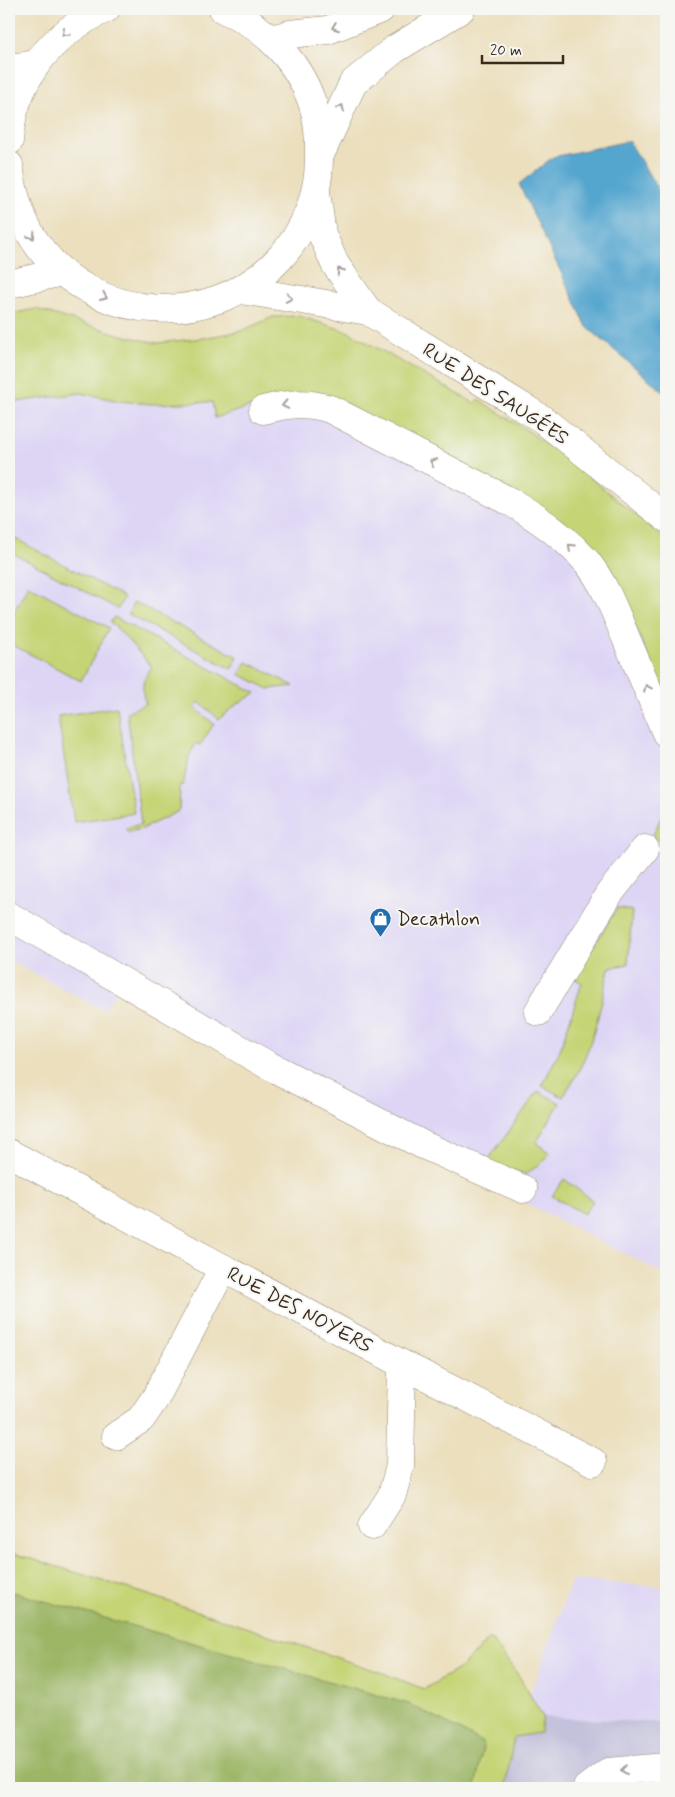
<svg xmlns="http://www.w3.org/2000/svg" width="675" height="1797" font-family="Mynerve,sans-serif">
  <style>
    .built { fill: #ded5f5 }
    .industrial { fill: #c3c1db }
    .green { fill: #c5d475; stroke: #807f4a }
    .forest { fill: #9cb666; stroke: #6c7042 }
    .water { fill: #54a6cf; stroke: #486876 }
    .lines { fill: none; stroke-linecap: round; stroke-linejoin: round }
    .minor-casing { stroke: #93846e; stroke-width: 29 }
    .major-casing { stroke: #93846e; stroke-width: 29 }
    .minor { stroke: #fff; stroke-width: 28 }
    .major { stroke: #fff; stroke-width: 28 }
    .oneway { stroke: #a79f9a }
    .labels { text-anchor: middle; stroke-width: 4; stroke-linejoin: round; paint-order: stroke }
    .street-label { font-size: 20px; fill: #3b2a1e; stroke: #f6f6f2 }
    .poi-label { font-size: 20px; fill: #3b2a1e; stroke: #f6f6f2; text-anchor: start }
  </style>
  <rect width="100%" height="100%" fill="#f6f6f2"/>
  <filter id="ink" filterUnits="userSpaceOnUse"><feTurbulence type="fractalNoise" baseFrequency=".02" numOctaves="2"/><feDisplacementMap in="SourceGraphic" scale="10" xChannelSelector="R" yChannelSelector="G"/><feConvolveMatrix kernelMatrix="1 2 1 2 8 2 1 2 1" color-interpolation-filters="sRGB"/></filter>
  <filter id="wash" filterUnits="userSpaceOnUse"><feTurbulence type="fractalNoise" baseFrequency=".0096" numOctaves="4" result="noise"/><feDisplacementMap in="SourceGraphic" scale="20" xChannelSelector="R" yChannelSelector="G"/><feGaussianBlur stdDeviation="1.12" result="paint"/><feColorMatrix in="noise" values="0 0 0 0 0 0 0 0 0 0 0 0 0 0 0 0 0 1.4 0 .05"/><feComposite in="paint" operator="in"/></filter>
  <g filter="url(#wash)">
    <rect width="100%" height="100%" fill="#ebdfbd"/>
    <!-- built -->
    <g class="built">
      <polygon points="36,309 121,335 157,343 203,338 241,331 273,317 299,316 349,332 474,403 478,399 531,433 582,471 666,540 666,1275 116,991 104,1010 9,960 9,314"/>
      <polygon points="572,1580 666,1587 666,1723 543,1717 530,1695"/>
    </g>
    <!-- industrial -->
    <polygon class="industrial" points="543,1717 666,1723 666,1788 505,1788 514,1737 540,1733"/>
    <!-- green -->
    <g class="green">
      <polygon points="36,309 121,335 157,343 203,338 241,331 273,317 299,316 349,332 474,403 478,399 531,433 582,471 666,540 666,698 623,598 605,565 344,403 256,405 215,418 212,402 152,404 119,401 81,393 9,403 9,314"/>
      <polygon points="16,539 124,597 118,609 9,551"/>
      <polygon points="28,585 109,628 81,681 9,643 9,622"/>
      <polygon points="134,602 238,657 231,669 128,614"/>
      <path d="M 114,617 L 256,693 L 236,705 L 219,719 L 199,702 L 195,708 L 214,724 L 200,745 L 196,743 L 189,756 L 183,785 L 180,785 L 179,811 L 142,829 L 127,832 L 126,828 L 141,824 L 127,712 L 146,703 C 140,691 143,677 152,667 L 116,627 L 110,623 Z"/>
      <polygon points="247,662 294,686 269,689 239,674"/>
      <polygon points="117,707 134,813 74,822 58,716"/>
      <polygon points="666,808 666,844 652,836"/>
      <path d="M 617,908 L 632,911 L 628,964 L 609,968 C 602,1001 595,1036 581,1066 C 576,1077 569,1087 563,1097 L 542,1086 L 560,1050 L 582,983 L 574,978 Z"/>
      <polygon points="538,1091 560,1103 536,1143 550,1153 544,1161 526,1174 486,1163"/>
      <polygon points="564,1179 593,1201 584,1214 552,1196"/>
      <polygon points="9,1552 146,1594 380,1672 424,1689 460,1668 490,1638 519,1676 543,1717 540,1733 514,1737 505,1788 9,1788"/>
    </g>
    <!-- forest -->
    <polygon class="forest" points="9,1591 409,1704 484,1743 475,1788 9,1788"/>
    <!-- water -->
    <polygon class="water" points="629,141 666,203 666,394 587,327 519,184 553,157"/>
  </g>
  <g filter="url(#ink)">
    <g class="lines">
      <defs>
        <g id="minor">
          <polyline points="9,68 36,64"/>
          <polyline points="316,192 322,234 335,264 368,311"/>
          <polyline points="241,290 368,311 542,419 666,518"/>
          <path d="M 263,410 C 287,404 306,401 330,409 L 509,501 C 537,517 566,538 587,562 C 605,584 615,612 626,638 C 639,669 653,701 666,733"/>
          <polyline points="9,916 266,1064 423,1145 523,1189"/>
          <polyline points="538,1012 609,894 645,849"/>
          <polyline points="9,1153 402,1364 593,1462"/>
          <polyline points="116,1436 141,1419 156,1397 223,1268"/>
          <polyline points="372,1526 392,1495 400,1466 402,1364"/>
          <polyline points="587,1788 608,1772 666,1767"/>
        </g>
        <g id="major">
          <polyline points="271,39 290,34 328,30 381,9"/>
          <path d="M 9,141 C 13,81 52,32 106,9"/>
          <polyline points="321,153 353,83 395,49 461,9"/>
          <path d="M 9,165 C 13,197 22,226 43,252 C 100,322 208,328 273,265 C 298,241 313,210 318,176 C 320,154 320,134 315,112 C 302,65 268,28 223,9"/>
          <polyline points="9,284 62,272"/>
        </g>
      </defs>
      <!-- minor casing -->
      <use href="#minor" class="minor-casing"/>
      <!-- major casing -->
      <use href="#major" class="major-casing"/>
      <!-- minor -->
      <use href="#minor" class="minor"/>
      <!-- major -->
      <use href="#major" class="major"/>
    </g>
    <!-- one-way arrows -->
    <defs><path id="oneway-chevron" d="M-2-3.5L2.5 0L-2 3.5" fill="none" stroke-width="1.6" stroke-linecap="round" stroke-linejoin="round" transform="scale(1.25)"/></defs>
    <g class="oneway">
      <use href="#oneway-chevron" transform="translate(335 27) rotate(159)"/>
      <use href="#oneway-chevron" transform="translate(65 33) rotate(140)"/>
      <use href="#oneway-chevron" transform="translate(341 108) rotate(-65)"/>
      <use href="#oneway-chevron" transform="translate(32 236) rotate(58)"/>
      <use href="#oneway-chevron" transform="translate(340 271) rotate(-125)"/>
      <use href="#oneway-chevron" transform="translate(104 297) rotate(23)"/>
      <use href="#oneway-chevron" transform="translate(289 298) rotate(10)"/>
      <use href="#oneway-chevron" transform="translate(285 405) rotate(169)"/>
      <use href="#oneway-chevron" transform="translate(433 462) rotate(-152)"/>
      <use href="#oneway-chevron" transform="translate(571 547) rotate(-137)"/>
      <use href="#oneway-chevron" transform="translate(647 688) rotate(-113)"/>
      <use href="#oneway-chevron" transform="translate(624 1770) rotate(174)"/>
    </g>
  </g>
  <!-- icons -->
  <defs>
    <symbol id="shop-pin" viewBox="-11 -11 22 30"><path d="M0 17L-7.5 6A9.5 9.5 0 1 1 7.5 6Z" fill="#1f6fb2" stroke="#f6f6f2"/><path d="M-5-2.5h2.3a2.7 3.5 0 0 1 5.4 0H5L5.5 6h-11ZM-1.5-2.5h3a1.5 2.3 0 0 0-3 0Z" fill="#fff"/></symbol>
  </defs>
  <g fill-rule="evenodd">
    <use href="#shop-pin" x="368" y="906" width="25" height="34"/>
  </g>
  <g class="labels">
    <!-- street labels -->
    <g class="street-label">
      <text transform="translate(496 393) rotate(33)" y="7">RUE DES SAUGÉES</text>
      <text transform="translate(300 1309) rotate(28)" y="7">RUE DES NOYERS</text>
    </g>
    <!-- poi labels -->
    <g class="poi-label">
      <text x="397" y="925">Decathlon</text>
    </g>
  </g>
  <!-- margin -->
  <rect width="675" height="1797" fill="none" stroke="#f6f6f2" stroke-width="30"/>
  <!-- scale -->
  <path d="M482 55v8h81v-8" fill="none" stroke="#3b2a1e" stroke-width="2.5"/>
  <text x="490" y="55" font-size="15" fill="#3b2a1e" stroke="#f6f6f2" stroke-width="4" paint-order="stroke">20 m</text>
</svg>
